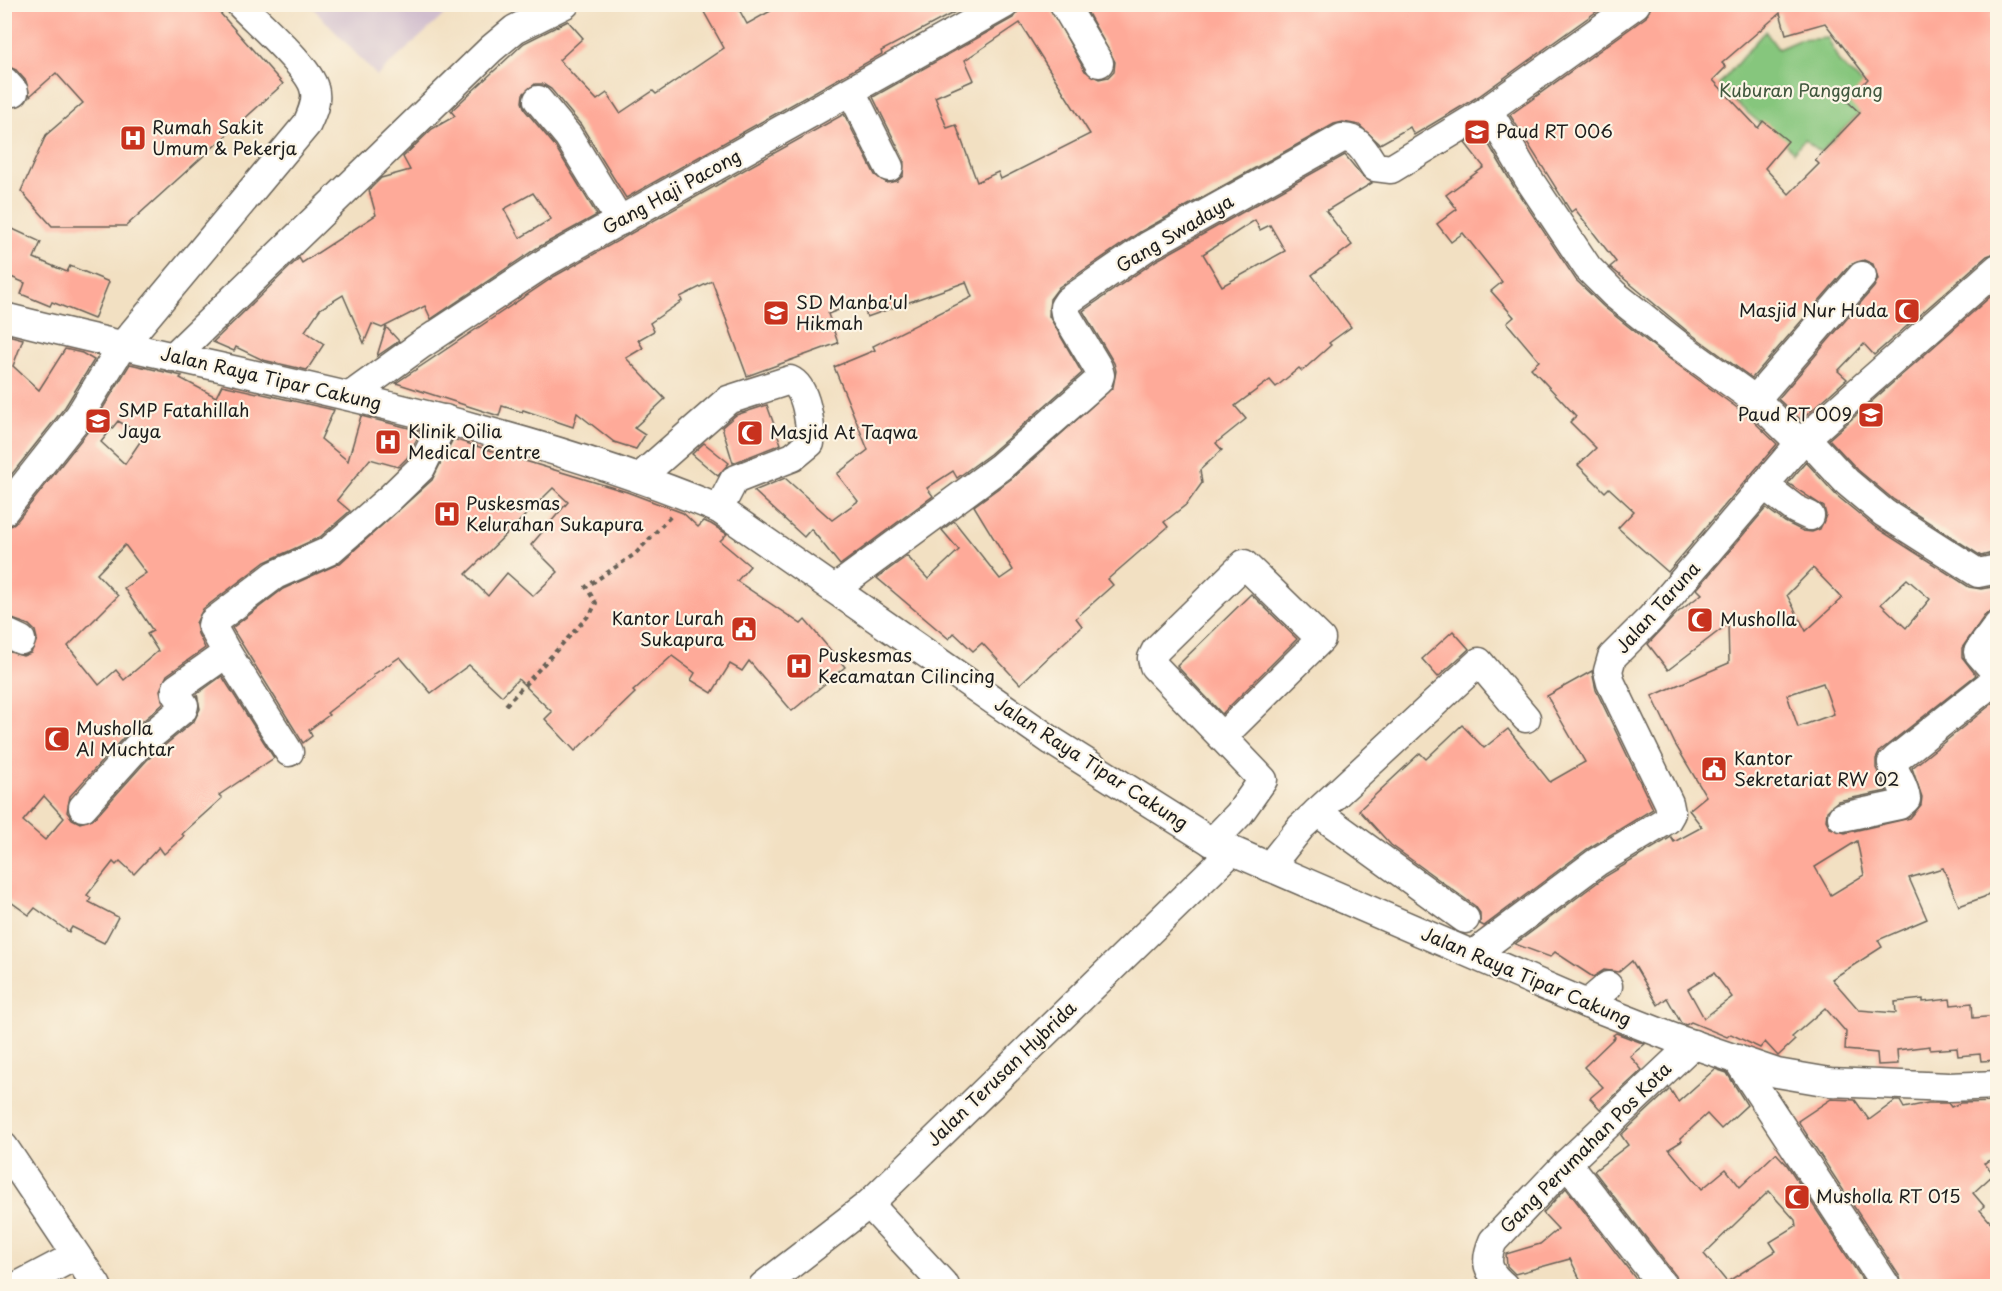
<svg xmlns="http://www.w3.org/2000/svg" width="2002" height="1291" font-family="'Playpen Sans',sans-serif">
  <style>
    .industrial { fill: #d0bdcd }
    .green { fill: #86c67d; stroke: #51714c; stroke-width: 1.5 }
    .building { fill: #feaa99; fill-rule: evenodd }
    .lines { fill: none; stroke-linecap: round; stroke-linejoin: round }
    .minor-casing { stroke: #676156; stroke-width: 31 }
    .path { stroke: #676156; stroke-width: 4; stroke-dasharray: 4.5 4.5; stroke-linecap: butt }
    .minor { stroke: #fff; stroke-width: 28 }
    .labels { text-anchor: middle; stroke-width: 4.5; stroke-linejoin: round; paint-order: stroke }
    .park-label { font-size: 18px; fill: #41583e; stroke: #fcf5e5 }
    .poi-label { font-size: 18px; fill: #1c1c1c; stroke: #fcf5e5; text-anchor: start }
    .street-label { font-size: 18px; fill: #1c1c1c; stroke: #fcf5e5 }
  </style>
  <rect width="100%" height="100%" fill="#fcf5e5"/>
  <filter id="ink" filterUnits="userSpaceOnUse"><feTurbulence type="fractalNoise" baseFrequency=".0167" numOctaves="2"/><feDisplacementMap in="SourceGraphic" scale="12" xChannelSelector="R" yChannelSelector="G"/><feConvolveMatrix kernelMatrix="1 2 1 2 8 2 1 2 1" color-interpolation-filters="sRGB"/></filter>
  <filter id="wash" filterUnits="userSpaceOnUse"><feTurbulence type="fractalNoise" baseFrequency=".008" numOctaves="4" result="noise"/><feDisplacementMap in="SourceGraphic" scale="24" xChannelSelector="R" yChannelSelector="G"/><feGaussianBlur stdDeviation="1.35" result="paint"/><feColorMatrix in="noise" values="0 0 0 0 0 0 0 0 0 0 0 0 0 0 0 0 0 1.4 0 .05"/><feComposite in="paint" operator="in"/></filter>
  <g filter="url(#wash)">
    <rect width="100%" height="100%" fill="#f2e0c2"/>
    <!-- industrial -->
    <polygon class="industrial" points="310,5 455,5 377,76"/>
    <!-- green -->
    <polygon class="green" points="1765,31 1778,49 1799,40 1828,38 1839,62 1876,97 1821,152 1804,139 1794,152 1717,87"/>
    <g id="blocks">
      <!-- building -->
      <g class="building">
        <polygon points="4,4 212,4 283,84 126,226 52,226 21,191 46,135 83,103 56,73 30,96 26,81 16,70 4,65"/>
        <path d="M 718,4 L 736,4 L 747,24 L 783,4 L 970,4 L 881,51 L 882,54 L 626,198 L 581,125 L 551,89 L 543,84 L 535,84 L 523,94 L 522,102 L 525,110 L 555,146 L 597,215 L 537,248 L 431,319 L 425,306 L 382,328 L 372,324 L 364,343 L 343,295 L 320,309 L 305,331 L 324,344 L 307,370 L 263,360 L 236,347 L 234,351 L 213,342 L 299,258 L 302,263 L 376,215 L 369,190 L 381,178 L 410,170 L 403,157 L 432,129 L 455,116 L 451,111 L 524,43 L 568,21 L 583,38 L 559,60 L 597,100 L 607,93 L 620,113 L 653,91 L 656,94 L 724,48 L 704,12 ZM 533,193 L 551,219 L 520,238 L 504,209 Z"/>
        <path d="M 1021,4 L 1048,4 L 1085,71 L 1099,79 L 1108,77 L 1114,71 L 1115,62 L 1083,4 L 1607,4 L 1479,96 L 1414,135 L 1410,127 L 1380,144 L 1359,125 L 1343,122 L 1334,124 L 1140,232 L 1059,287 L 1050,299 L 1049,316 L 1082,373 L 990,454 L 957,478 L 953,471 L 927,488 L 933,496 L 840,565 L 811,529 L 804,537 L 754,491 L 785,478 L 832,520 L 858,501 L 837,474 L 868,450 L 834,367 L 875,350 L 873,346 L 972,297 L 966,282 L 867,317 L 862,301 L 828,314 L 838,343 L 747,376 L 712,281 L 680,297 L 682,301 L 650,323 L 654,331 L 638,340 L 643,348 L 626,358 L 665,399 L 634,428 L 645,435 L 636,449 L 614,442 L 577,413 L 573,427 L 523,410 L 522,412 L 502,406 L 499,416 L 396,383 L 555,276 L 844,114 L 875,175 L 887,183 L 897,181 L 903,176 L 904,160 L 873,97 L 1013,18 ZM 1020,23 L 1090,134 L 1001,179 L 998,172 L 977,182 L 956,125 L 947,128 L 935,97 L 974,80 L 965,60 Z"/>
        <path d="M 1652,4 L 1998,4 L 1998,11 L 1990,16 L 1998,25 L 1998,252 L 1987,256 L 1874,355 L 1864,344 L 1838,371 L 1847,379 L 1801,420 L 1778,399 L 1874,287 L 1878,279 L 1873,264 L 1864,260 L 1850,265 L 1752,378 L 1687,331 L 1610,267 L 1616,262 L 1575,209 L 1571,212 L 1510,115 L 1646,17 ZM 1780,13 L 1786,34 L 1825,23 L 1868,79 L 1847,101 L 1860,113 L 1815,160 L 1819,164 L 1789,194 L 1765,168 L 1788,141 L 1763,121 L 1758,128 L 1713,80 L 1726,67 L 1722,63 Z"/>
        <polygon points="1482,133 1514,187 1576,280 1604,307 1667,357 1747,415 1777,444 1668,572 1618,528 1634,511 1609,488 1605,492 1578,465 1596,448 1570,422 1576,416 1531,368 1539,361 1507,323 1514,317 1491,291 1502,282 1463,233 1451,242 1437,224 1457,209 1446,195 1484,167 1465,143"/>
        <path d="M 1345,155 L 1362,176 L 1372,183 L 1326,211 L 1352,245 L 1312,275 L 1351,327 L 1329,343 L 1331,345 L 1302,371 L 1299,368 L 1276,387 L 1270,380 L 1235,406 L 1246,419 L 1216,443 L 1222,450 L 1200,470 L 1202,483 L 1187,504 L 1164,522 L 1168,527 L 1108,579 L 1113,585 L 1076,618 L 1082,626 L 1020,684 L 982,643 L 973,651 L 954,633 L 949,639 L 877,578 L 907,556 L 928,579 L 959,550 L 942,530 L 954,521 L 1000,579 L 1013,570 L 974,506 L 1011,479 L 1113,387 L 1116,371 L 1114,363 L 1083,311 L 1157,260 ZM 1255,220 L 1260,230 L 1270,225 L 1285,251 L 1222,286 L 1203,254 Z"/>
        <polygon points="4,225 41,242 34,258 67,272 70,266 109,282 94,319 52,302 50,306 21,294 25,283 4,274"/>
        <polygon points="1998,290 1998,545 1992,553 1981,556 1894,500 1858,470 1829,439"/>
        <polygon points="386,327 399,341 377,356"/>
        <polygon points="4,334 23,339 13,366 39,390 65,349 82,353 94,360 65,407 4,484"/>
        <path d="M 130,364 L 182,376 L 180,378 L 216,397 L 222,385 L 334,410 L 321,439 L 348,461 L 361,416 L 421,431 L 407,458 L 398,467 L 370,459 L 337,500 L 350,511 L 320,537 L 265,562 L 203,609 L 196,623 L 198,634 L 205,648 L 167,675 L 160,690 L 163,704 L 124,737 L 70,796 L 67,812 L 72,819 L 80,823 L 95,818 L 147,760 L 194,721 L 200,709 L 197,694 L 222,676 L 274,758 L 219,795 L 222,798 L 182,834 L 184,836 L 164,854 L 159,847 L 134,874 L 120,861 L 116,865 L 113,862 L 87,895 L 91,898 L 89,902 L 118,917 L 104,943 L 72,927 L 69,932 L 35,908 L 29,915 L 4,897 L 4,650 L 23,656 L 31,653 L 37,639 L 35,631 L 29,625 L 4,616 L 4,531 L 17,521 L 92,426 ZM 118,421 L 144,436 L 125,464 L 101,442 ZM 125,545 L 146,573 L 124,588 L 153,631 L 147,634 L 158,651 L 124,680 L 116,670 L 99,685 L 68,646 L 118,596 L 97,574 ZM 44,796 L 64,818 L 45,840 L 23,821 Z"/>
        <polygon points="767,405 781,444 733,463 722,427 736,415"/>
        <path d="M 453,439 L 627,492 L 683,513 L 698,527 L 704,521 L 711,524 L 727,534 L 720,541 L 750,566 L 737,581 L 801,624 L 805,620 L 845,667 L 792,711 L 749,661 L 742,671 L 730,664 L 712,693 L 691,680 L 695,673 L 672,656 L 633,691 L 635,693 L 575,751 L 545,719 L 552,712 L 518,679 L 502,696 L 469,665 L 431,693 L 400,657 L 373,675 L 374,677 L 327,713 L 329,715 L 309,730 L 312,736 L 303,743 L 232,628 L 283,589 L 340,563 L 432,480 ZM 553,488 L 568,502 L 531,545 L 558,572 L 533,596 L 507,573 L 488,596 L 466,574 Z"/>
        <polygon points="704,443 729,463 718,476 692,454"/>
        <path d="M 1806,462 L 1836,495 L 1875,527 L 1969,587 L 1981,589 L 1998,586 L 1998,607 L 1985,615 L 1962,648 L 1962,657 L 1976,675 L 1880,751 L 1876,759 L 1876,768 L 1887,791 L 1838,801 L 1827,811 L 1826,820 L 1830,828 L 1845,833 L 1910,818 L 1921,805 L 1922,797 L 1912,768 L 1998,699 L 1998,887 L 1984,897 L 1959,906 L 1943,868 L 1909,878 L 1927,919 L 1878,940 L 1882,947 L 1832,979 L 1859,1010 L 1896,1013 L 1895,1002 L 1923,999 L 1923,1002 L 1950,999 L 1951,1005 L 1972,1003 L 1973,1018 L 1998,1016 L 1998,1060 L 1981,1061 L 1980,1054 L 1958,1056 L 1957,1048 L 1930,1050 L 1930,1046 L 1897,1050 L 1898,1064 L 1878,1065 L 1877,1053 L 1845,1050 L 1846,1032 L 1825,1008 L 1792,1037 L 1795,1040 L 1778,1056 L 1765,1042 L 1760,1048 L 1731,1034 L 1727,1037 L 1691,1022 L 1686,1025 L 1681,1023 L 1667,998 L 1658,1005 L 1632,961 L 1619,972 L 1604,970 L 1593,977 L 1555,952 L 1550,957 L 1515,944 L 1606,876 L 1671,837 L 1674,842 L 1702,827 L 1689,810 L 1706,796 L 1675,744 L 1652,696 L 1729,663 L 1728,624 L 1668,670 L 1648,644 L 1677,613 L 1702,594 L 1697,589 L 1766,508 L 1785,522 L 1803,531 L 1812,532 L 1820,529 L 1826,515 L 1824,507 L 1788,483 ZM 1813,568 L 1842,598 L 1806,631 L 1787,595 ZM 1907,579 L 1930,599 L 1906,628 L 1881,604 ZM 1823,683 L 1834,714 L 1798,727 L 1787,695 ZM 1857,841 L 1864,875 L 1831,895 L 1815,867 ZM 1714,973 L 1732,997 L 1704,1018 L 1688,989 Z"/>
        <polygon points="1251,594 1297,639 1222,714 1177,666"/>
        <polygon points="1453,631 1469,649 1438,677 1422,659"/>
        <polygon points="1592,671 1596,690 1653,809 1587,849 1484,926 1480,924 1480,913 1475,906 1391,845 1359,810 1420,753 1426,759 1462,725 1484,748 1508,729 1550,782 1585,762 1547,696"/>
        <polygon points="1616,1033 1645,1044 1630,1056 1642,1070 1600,1109 1590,1098 1603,1087 1584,1067 1615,1037 1613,1035"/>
        <path d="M 1715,1069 L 1727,1073 L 1747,1105 L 1721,1129 L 1707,1114 L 1680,1139 L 1682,1141 L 1669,1149 L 1702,1189 L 1726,1169 L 1740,1187 L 1776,1153 L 1787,1165 L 1867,1287 L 1679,1287 L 1676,1276 L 1594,1171 L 1628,1145 L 1621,1135 L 1670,1089 L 1678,1102 ZM 1769,1191 L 1795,1220 L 1796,1226 L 1770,1242 L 1776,1251 L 1727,1282 L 1704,1254 Z"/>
        <polygon points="1831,1099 1855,1100 1869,1120 1895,1101 1900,1101 1904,1108 1928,1103 1948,1103 1951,1107 1960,1103 1998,1102 1998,1157 1984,1163 1994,1174 1973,1193 1984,1206 1980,1210 1998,1231 1998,1287 1902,1287 1900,1277 1798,1121"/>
        <polygon points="1566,1188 1642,1287 1584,1287 1570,1259 1515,1274 1507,1266 1506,1254 1540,1244 1558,1229 1543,1213"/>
      </g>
    </g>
  </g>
  <g filter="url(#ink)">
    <use href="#blocks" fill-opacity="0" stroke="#676156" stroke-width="1.5"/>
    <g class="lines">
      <defs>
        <g id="minor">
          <polyline points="1064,4 1099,63"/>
          <polyline points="4,81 14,92"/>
          <polyline points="852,93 889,167"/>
          <polyline points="538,100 568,136 620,221"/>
          <polyline points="1488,110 1528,178 1588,268 1614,294 1677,344 1758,402 1800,443"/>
          <path d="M 4,317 C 244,378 490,414 719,509 L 1052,741 L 1212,842 L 1587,1004 L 1671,1037 L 1777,1073 L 1830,1082 L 1949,1087 L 1998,1085"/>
          <polyline points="173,357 491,49 515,29 565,4"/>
          <polyline points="350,396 422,344 546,262 1005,4"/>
          <polyline points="1755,400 1862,276"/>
          <polyline points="1806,438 1847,482 1884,513 1978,573 1998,569"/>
          <path d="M 639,478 L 728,400 L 790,380 C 807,387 811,427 810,443 L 793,457 L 734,480 L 719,509"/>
          <polyline points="1765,486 1795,509 1810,516"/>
          <path d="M 4,511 L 79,416 L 122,346 L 307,124 C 312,113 318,100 314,88 C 309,67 257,22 240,4"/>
          <path d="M 836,588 L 1000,467 L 1098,381 L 1100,375 L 1098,368 L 1065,313 L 1064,307 L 1068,301 L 1148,246 L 1342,138 C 1359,137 1366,154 1375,167 L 1391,169 L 1488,110 L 1636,4"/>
          <polyline points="1998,625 1978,652 1998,675"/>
          <polyline points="4,632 21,640"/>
          <polyline points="227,653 289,752"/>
          <polyline points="83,807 136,748 183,709 184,705 176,693 177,688 227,653 212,626 213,622 275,575 329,551 390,498 421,468 445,419"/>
          <polyline points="1317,812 1465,919"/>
          <path d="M 1842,817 L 1899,805 L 1906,799 C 1905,786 1896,776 1892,763 L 1896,759 L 1998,678"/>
          <polyline points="1212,842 1239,814 1263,780 1154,666 1152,658 1156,650 1244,564 1321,639 1223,736"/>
          <polyline points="1269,867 1301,827 1479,662 1526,718"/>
          <polyline points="1474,954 1597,862 1667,820 1671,813 1669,803 1611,683 1608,671 1612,657 1650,619 1800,443 1998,268"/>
          <polyline points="1587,1004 1608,986"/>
          <polyline points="1737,1059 1886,1286"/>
          <polyline points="4,1147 97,1286"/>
          <polyline points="1567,1163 1663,1286"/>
          <polyline points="869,1204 945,1286"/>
          <polyline points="18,1286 75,1256"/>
          <polyline points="763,1286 869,1204 1232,851"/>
          <path d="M 1504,1286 C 1487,1272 1484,1262 1493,1241 L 1567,1163 L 1693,1044"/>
        </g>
      </defs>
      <!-- minor casing -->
      <use href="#minor" class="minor-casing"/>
      <!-- path -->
      <polyline class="path" points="506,705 591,613 596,603 586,587 635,554 672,515"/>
      <!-- minor -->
      <use href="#minor" class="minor"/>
    </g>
  </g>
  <!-- icons -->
  <defs>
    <symbol id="school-square" viewBox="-11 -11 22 22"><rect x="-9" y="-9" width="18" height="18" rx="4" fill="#c8321e" stroke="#fcf5e5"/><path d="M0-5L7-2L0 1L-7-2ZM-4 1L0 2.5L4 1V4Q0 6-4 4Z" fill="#fff"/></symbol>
    <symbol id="hospital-square" viewBox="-11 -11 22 22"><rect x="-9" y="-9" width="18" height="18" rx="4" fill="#c8321e" stroke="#fcf5e5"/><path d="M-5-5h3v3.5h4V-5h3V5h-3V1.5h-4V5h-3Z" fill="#fff"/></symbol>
    <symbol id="mosque-square" viewBox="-11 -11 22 22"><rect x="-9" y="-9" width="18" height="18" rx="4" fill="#c8321e" stroke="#fcf5e5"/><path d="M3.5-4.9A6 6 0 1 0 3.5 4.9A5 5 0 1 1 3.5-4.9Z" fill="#fff"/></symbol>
    <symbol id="civic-square" viewBox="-11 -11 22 22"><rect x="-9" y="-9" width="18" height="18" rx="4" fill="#c8321e" stroke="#fcf5e5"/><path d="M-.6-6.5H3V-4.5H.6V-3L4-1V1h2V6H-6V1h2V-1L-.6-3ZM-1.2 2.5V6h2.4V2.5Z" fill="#fff"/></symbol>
  </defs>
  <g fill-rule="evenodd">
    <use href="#school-square" x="1462" y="117" width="30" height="30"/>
    <use href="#hospital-square" x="118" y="123" width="30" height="30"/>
    <use href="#mosque-square" x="1892" y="296" width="30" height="30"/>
    <use href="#school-square" x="761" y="298" width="30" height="30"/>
    <use href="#school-square" x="1856" y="400" width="30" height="30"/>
    <use href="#school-square" x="83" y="406" width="30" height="30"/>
    <use href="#mosque-square" x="735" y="418" width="30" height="30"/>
    <use href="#hospital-square" x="373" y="427" width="30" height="30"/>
    <use href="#hospital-square" x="432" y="499" width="30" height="30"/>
    <use href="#mosque-square" x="1685" y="605" width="30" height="30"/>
    <use href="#civic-square" x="729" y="614" width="30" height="30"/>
    <use href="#hospital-square" x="784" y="651" width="30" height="30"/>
    <use href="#mosque-square" x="42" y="724" width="30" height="30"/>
    <use href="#civic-square" x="1699" y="754" width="30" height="30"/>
    <use href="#mosque-square" x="1782" y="1182" width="30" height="30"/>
  </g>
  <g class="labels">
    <!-- park labels -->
    <g class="park-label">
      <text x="1801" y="97">Kuburan Panggang</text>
    </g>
    <!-- poi labels -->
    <g class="poi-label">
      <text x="152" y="134">Rumah Sakit<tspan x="152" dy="21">Umum &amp; Pekerja</tspan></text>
      <text x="1496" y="138">Paud RT 006</text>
      <text x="796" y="309">SD Manba'ul<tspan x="796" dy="21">Hikmah</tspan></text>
      <text x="1888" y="317" text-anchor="end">Masjid Nur Huda</text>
      <text x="118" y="417">SMP Fatahillah<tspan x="118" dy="21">Jaya</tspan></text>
      <text x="1852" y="421" text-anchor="end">Paud RT 009</text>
      <text x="408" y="438">Klinik Oilia<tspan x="408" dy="21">Medical Centre</tspan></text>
      <text x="770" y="439">Masjid At Taqwa</text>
      <text x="466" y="510">Puskesmas<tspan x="466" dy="21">Kelurahan Sukapura</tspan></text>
      <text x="724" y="625" text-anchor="end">Kantor Lurah<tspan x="724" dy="21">Sukapura</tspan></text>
      <text x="1720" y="626">Musholla</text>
      <text x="818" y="662">Puskesmas<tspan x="818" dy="21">Kecamatan Cilincing</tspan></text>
      <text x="76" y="735">Musholla<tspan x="76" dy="21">Al Muchtar</tspan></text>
      <text x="1734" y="765">Kantor<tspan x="1734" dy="21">Sekretariat RW 02</tspan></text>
      <text x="1816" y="1203">Musholla RT 015</text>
    </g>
    <!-- street labels -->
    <g class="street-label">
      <text transform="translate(672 192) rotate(-29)" y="6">Gang Haji Pacong</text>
      <text transform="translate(1175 234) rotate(-31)" y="6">Gang Swadaya</text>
      <text transform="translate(271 379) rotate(13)" y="6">Jalan Raya Tipar Cakung</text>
      <text transform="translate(1658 608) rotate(-48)" y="6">Jalan Taruna</text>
      <text transform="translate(1091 764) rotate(33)" y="6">Jalan Raya Tipar Cakung</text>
      <text transform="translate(1526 977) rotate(23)" y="6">Jalan Raya Tipar Cakung</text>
      <text transform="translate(1002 1074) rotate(-44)" y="6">Jalan Terusan Hybrida</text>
      <text transform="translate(1586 1148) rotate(-45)" y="6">Gang Perumahan Pos Kota</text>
    </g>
  </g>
  <!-- margin -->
  <rect width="2002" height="1291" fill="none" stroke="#fcf5e5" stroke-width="24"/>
</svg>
